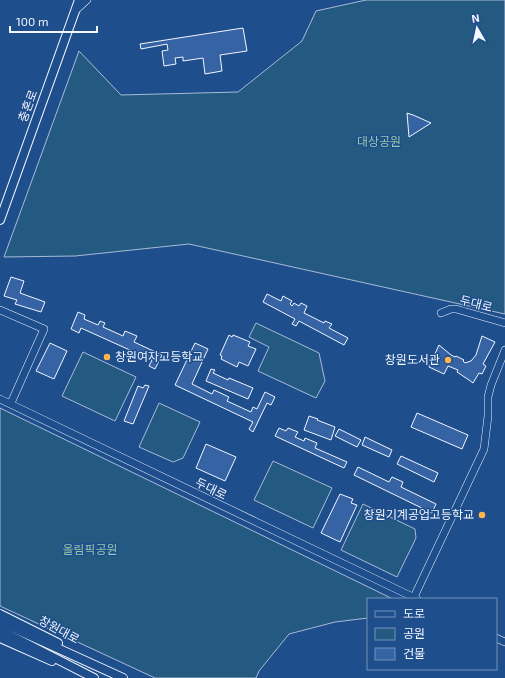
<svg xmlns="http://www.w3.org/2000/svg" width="505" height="678" font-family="'Exo 2','Noto Sans KR',sans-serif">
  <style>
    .green { fill: #245a82; stroke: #a8bbd7 }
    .building { fill: #3563a3; stroke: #f2f6ff }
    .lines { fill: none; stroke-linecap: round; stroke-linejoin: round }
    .minor-casing { stroke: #f2f6ff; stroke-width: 8 }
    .major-casing { stroke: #f2f6ff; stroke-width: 10 }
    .minor { stroke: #1f4e8c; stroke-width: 7 }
    .major { stroke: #1f4e8c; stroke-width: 8 }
    .poi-dot { fill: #ffb74d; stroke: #1f4e8c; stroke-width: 1.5 }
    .labels { text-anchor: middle; stroke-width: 3; stroke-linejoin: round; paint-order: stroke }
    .street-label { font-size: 12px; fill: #f2f6ff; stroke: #1f4e8c }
    .park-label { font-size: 12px; fill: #97c8a6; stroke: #1f4e8c }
    .poi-label { font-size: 12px; fill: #f2f6ff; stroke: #1f4e8c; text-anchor: end }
  </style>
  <rect width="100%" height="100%" fill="#1f4e8c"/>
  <!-- green -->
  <g class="green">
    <polygon points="366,0 505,0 505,314 189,244 75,256 4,257 79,51 121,95 238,92 302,41 316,11"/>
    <polygon points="256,323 319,353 325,381 316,398 258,371 269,347 249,337"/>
    <polygon points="83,352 136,377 115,421 62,396"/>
    <polygon points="159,403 200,422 183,458 173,462 139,447"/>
    <polygon points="0,408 393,599 368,599 368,618 335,622 289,634 259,671 256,678 155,678 0,606"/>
    <polygon points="273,461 332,488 313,528 254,500"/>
    <polygon points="363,504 415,529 416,538 397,577 341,550"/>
  </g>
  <!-- building -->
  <g class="building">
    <polygon points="243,28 247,51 220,55 222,71 205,74 203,58 183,61 183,57 175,58 176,64 164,66 162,51 168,50 167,44 141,49 140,44"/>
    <polygon points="407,113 413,115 431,123 409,137"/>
    <polygon points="11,277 24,281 20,293 45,302 41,312 15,304 17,300 4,296"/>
    <polygon points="267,294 281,301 283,296 292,301 290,304 292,306 294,303 299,306 301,303 307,306 304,313 324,323 325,321 332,324 329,328 348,338 344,345 299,321 296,326 292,324 295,319 263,302"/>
    <polygon points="78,312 85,315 84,319 98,325 100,321 105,323 103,327 123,336 125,331 137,336 134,342 162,355 155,369 149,366 152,360 81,328 79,333 71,329"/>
    <polygon points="229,335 232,337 233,335 250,342 248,346 256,349 248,366 239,362 237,367 221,359 222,356 220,355"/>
    <polygon points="482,336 495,342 483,364 486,366 482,374 479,373 473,383 469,380 457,372 458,370 448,366 444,374 429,367 439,345 451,355 455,357 456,356 464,360 463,361 465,363 471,361 476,355"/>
    <polygon points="50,343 67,351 54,379 36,371"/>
    <polygon points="195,343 208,349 192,384 212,394 214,390 229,397 227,401 251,412 253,407 257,409 265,392 275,397 271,405 267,403 253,432 249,429 253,422 175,385"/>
    <polygon points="211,369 215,370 213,373 228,380 229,378 253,388 248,399 206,381"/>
    <polygon points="145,385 149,386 133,424 124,421 138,386 143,388"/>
    <polygon points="417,413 468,435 462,449 411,427"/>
    <polygon points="309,416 318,419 317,420 335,427 331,440 304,430"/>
    <polygon points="279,428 286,431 288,428 298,432 295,437 304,441 305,438 317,443 315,448 347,462 344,468 275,436"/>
    <polygon points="339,429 361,440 357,447 335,436"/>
    <polygon points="365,437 392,450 389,457 362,445"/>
    <polygon points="206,444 236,457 225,481 196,468"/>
    <polygon points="401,456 438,473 434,482 397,464"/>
    <polygon points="358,467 389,482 392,477 403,482 401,487 436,504 432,513 354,475"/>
    <polygon points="340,494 353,499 351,503 357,505 340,542 321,533"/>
  </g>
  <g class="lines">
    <defs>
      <g id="minor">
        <polyline points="76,10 87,0"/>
        <polyline points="0,310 44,329 11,403"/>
        <polyline points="441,313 451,309 456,309 505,323"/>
        <polyline points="0,399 417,599"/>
        <polyline points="414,597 484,449 488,416 488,397 491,385 505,350"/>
        <polyline points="496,638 505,642"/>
      </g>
      <g id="major">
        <polyline points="0,220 79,0"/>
        <polyline points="0,614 58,643"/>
        <polyline points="0,622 123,678"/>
        <polyline points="0,630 94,678"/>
        <polyline points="0,638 52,661"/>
      </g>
    </defs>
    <!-- minor casing -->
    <use href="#minor" class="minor-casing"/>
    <!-- major casing -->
    <use href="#major" class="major-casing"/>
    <!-- minor -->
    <use href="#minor" class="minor"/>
    <!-- major -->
    <use href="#major" class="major"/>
  </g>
  <!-- markers -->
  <g class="poi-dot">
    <circle cx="107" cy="357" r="4"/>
    <circle cx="448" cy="360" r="4"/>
    <circle cx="482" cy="515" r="4"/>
  </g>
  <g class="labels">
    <!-- street labels -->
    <g class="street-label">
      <text transform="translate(28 106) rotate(-70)" y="4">충혼로</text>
      <text transform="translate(476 304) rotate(14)" y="4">두대로</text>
      <text transform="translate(211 489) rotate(26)" y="4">두대로</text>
      <text transform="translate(59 630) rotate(28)" y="4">창원대로</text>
    </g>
    <!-- park labels -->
    <g class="park-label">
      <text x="379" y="146">대상공원</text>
      <text x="90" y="554">올림픽공원</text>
    </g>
    <!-- poi labels -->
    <g class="poi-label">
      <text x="115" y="361" text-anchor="start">창원여자고등학교</text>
      <text x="440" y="364">창원도서관</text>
      <text x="474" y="519">창원기계공업고등학교</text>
    </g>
  </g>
  <!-- legend -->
  <rect x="367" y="598" width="130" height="72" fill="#1f4e8c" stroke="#7391ba"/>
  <rect x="375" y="611" width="20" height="6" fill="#1f4e8c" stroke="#7391ba"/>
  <text x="403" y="618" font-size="12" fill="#f2f6ff">도로</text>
  <rect x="375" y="628" width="20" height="12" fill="#245a82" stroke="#7391ba"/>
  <text x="403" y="638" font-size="12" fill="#f2f6ff">공원</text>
  <rect x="375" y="648" width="20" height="12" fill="#3563a3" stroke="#7391ba"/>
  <text x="403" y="658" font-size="12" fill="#f2f6ff">건물</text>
  <!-- north arrow -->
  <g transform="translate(477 28) rotate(351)" stroke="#1f4e8c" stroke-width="3" paint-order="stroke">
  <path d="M0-3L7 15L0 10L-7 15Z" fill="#f2f6ff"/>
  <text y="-6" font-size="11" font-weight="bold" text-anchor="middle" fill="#f2f6ff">N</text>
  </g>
  <!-- scale -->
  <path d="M10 26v6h87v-6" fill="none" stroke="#f2f6ff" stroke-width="2"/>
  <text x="16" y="26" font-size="12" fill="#f2f6ff" stroke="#1f4e8c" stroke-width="3" paint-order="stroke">100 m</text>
</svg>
